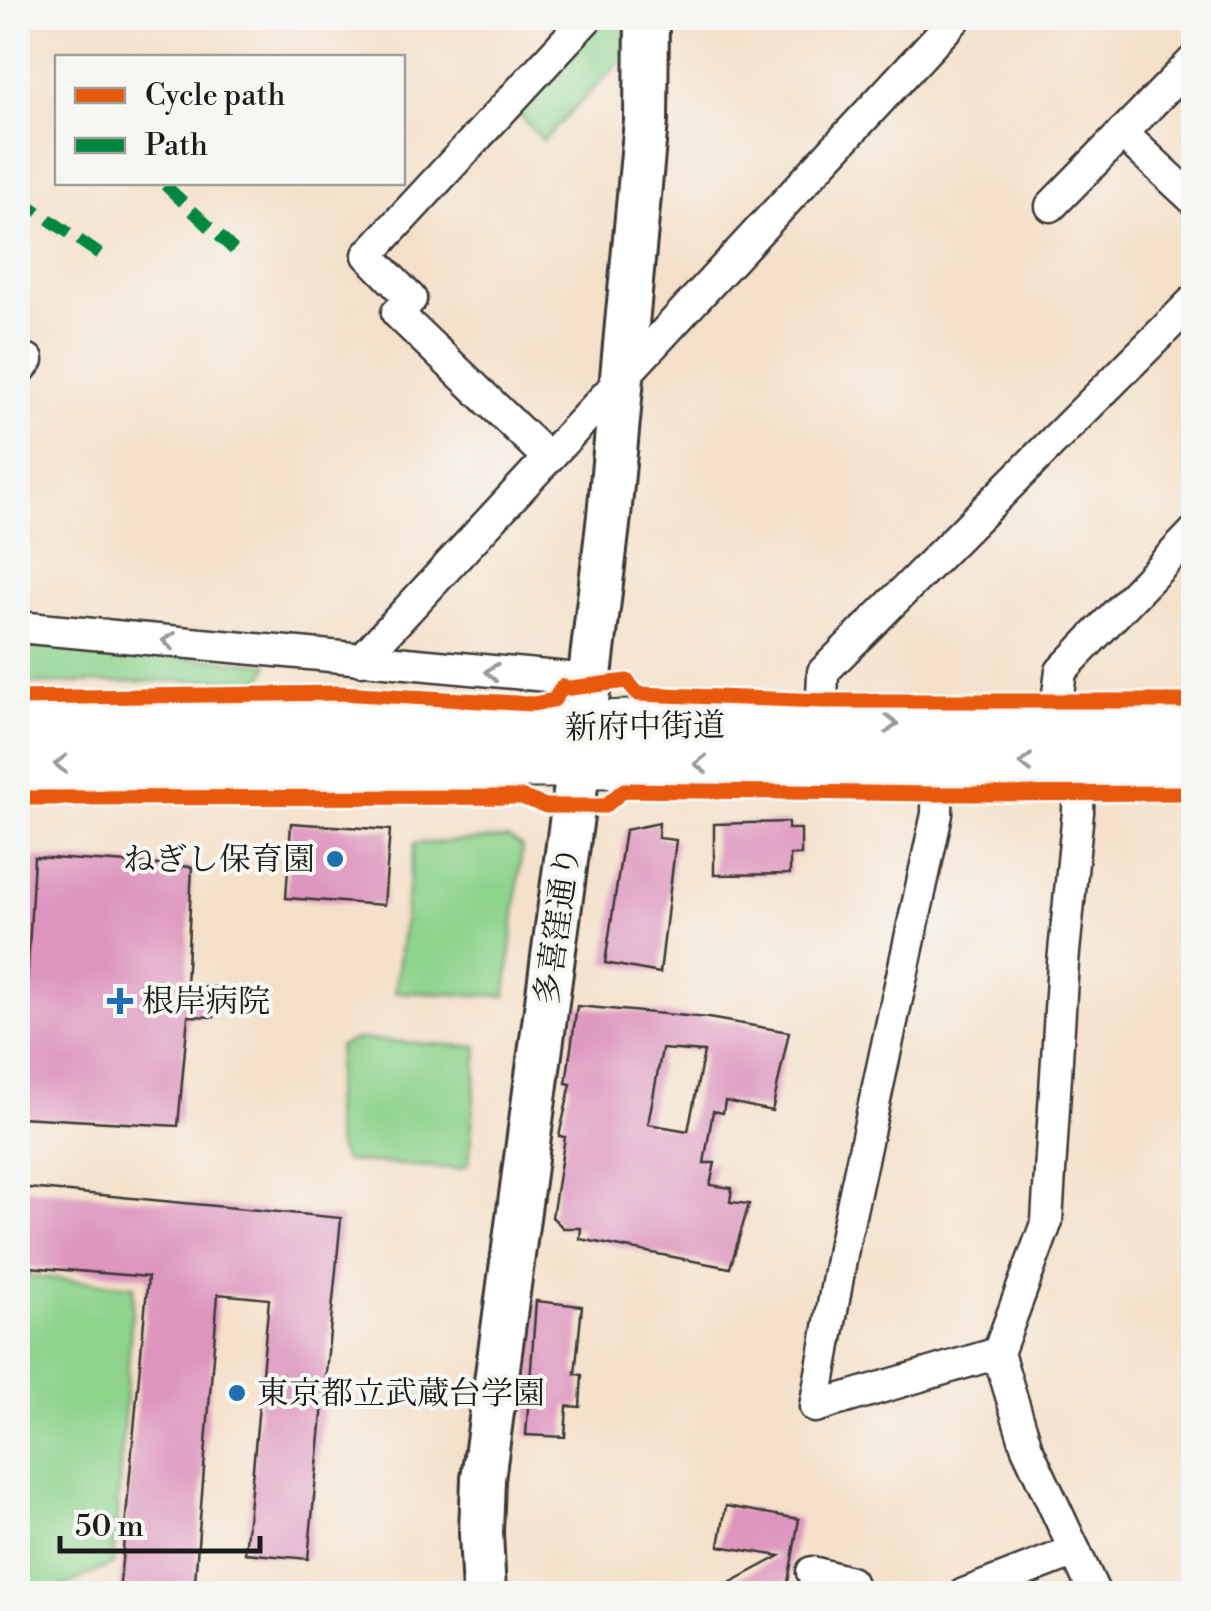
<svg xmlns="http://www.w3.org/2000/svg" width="1211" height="1611" font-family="'Libre Bodoni','Noto Serif JP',serif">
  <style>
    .green { fill: #8ed38c; stroke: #557854; stroke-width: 2.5 }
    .building { fill: #dd94bd; fill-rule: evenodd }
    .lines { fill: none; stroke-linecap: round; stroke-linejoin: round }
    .minor-casing { stroke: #3c3936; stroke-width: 35 }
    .secondary-casing { stroke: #3c3936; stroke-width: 48 }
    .primary-casing { stroke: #3c3936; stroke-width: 52 }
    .minor { stroke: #fff; stroke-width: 30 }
    .secondary { stroke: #fff; stroke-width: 42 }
    .primary { stroke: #fff; stroke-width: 48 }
    .quiet { stroke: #00873e; stroke-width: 12; stroke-dasharray: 25 12; stroke-linecap: butt }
    .cycleway-casing { stroke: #f6f6f2; stroke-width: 21 }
    .cycleway { stroke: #e8590c; stroke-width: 15 }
    .oneway { stroke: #999 }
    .poi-dot { fill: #1f6fb2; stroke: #f6f6f2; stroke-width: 4 }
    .labels { text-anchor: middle; stroke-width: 8; stroke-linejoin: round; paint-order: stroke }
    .street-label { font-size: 32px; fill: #1c1c1c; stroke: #f6f6f2 }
    .poi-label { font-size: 32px; fill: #1c1c1c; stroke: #f6f6f2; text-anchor: start }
  </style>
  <rect width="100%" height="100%" fill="#f6f6f2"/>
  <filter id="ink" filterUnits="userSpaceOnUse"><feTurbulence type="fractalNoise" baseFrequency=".01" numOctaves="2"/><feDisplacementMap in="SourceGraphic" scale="20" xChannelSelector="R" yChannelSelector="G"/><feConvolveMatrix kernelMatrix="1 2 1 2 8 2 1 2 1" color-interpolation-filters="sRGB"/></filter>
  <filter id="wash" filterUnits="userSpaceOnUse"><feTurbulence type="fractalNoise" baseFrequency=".0048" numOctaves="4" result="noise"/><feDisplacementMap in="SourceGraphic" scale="40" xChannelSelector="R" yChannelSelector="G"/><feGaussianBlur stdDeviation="2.25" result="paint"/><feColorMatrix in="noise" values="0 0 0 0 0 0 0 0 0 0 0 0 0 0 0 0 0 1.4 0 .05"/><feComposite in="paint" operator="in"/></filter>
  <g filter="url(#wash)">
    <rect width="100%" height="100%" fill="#f4e0c9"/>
    <!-- green -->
    <g class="green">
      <polygon points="597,18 627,18 626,56 543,141 515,110"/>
      <polygon points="18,644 269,664 262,679 18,684"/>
      <polygon points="508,838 522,847 506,996 395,992 414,844"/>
      <path d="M 357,1039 L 478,1047 L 469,1163 L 460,1169 L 345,1161 C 324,1131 337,1081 339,1046 Z"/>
      <polygon points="18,1275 134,1286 113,1564 49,1593 18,1593"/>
    </g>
    <g id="blocks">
      <!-- building -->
      <g class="building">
        <polygon points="788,822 788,829 801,829 801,855 790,855 790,874 714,875 714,824"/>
        <polygon points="291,823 390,830 384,905 286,898"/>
        <polygon points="659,823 658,838 676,840 660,973 605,963 625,830"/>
        <polygon points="34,857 192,867 186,987 215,987 214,1017 188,1016 178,1126 20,1117"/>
        <path d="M 577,1006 L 708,1018 L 789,1032 L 772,1111 L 725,1101 L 723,1113 L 713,1111 L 704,1163 L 715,1163 L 710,1185 L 732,1188 L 730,1202 L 749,1204 L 730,1268 L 580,1239 L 581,1228 L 563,1228 L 552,1217 L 565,1137 L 559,1136 L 571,1084 L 566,1083 ZM 662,1049 L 704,1052 L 688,1131 L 648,1124 Z"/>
        <polygon points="18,1187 341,1218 308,1559 245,1553 269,1299 218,1294 194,1594 119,1593 148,1277 18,1266"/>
        <polygon points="536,1301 582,1306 575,1374 582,1375 580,1407 567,1406 565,1437 526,1435"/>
        <polygon points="726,1506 799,1519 786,1594 709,1594 780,1556 719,1546"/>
      </g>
    </g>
  </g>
  <g filter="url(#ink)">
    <use href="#blocks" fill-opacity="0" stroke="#3c3936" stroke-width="2.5"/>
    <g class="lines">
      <defs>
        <g id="minor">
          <polyline points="1122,133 1194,200"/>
          <polyline points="1051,206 1194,60"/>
          <polyline points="18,372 28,360"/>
          <polyline points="547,457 397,313 411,299 368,255 587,18"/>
          <polyline points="18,627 590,680"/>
          <polyline points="361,660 956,18"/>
          <polyline points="821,724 823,672 1194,300"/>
          <polyline points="1054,724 1061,671 1194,532"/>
          <polyline points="938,763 937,814 844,1243 815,1407 998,1353"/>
          <polyline points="1079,763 1078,812 1063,962 1047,1221 998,1353 1027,1448 1095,1594"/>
          <polyline points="812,1572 850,1582 855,1594"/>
          <polyline points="964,1594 1075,1551"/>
        </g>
        <polyline id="secondary" points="484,1594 481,1533 483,1479 584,726 609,516 646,121 647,18"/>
        <g id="primary">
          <polyline points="18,730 98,730 172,724 513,728 648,724 1194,724"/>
          <polyline points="18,764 1194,763"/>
        </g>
      </defs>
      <!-- minor casing -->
      <use href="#minor" class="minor-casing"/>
      <!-- secondary casing -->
      <use href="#secondary" class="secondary-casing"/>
      <!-- primary casing -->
      <use href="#primary" class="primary-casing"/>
      <!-- minor -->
      <use href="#minor" class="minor"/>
      <!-- secondary -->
      <use href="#secondary" class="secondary"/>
      <!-- primary -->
      <use href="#primary" class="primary"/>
      <!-- quiet -->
      <g class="quiet">
        <polyline points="165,185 234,250"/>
        <polyline points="18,198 108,260"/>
      </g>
      <defs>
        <g id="cycleway">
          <polyline points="562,689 627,681 638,694 824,701 1194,701"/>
          <polyline points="18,698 339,693 533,704 554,700 563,686"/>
          <polyline points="18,798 521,797 546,806 605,806 624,790 937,794 1194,793"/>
        </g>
      </defs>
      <!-- cycleway casing -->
      <use href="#cycleway" class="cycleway-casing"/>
      <!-- cycleway -->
      <use href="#cycleway" class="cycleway"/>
    </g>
    <!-- one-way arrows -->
    <defs><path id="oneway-chevron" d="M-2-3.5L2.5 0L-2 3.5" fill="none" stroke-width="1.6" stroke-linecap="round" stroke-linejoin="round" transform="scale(2.5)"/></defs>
    <g class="oneway">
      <use href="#oneway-chevron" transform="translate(169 641) rotate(-174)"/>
      <use href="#oneway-chevron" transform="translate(492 672) rotate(-175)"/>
      <use href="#oneway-chevron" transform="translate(891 724)"/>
      <use href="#oneway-chevron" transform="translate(1026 763) rotate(-180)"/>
      <use href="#oneway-chevron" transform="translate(61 764) rotate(-180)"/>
      <use href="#oneway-chevron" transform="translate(701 764) rotate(180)"/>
    </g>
  </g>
  <!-- markers -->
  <g class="poi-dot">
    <circle cx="335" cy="859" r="10"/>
    <path d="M115 986h10v10h10v10h-10v10h-10v-10h-10v-10h10z"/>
    <circle cx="237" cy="1393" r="10"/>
  </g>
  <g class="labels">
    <!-- street labels -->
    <g class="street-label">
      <text transform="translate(645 726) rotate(-1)" y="11">新府中街道</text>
      <text transform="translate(557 925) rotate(-82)" y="11">多喜窪通り</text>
    </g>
    <!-- poi labels -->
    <g class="poi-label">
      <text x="315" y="870" text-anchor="end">ねぎし保育園</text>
      <text x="142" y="1012">根岸病院</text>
      <text x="257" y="1404">東京都立武蔵台学園</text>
    </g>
  </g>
  <!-- margin -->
  <rect width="1211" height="1611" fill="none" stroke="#f6f6f2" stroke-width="60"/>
  <!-- legend -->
  <rect x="55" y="55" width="350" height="130" fill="#f6f6f2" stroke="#9f9f9c" stroke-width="2.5"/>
  <rect x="75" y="88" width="50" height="15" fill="#e8590c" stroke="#9f9f9c" stroke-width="2.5"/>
  <text x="145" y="105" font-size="30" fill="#1c1c1c">Cycle path</text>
  <rect x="75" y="138" width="50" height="15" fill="#00873e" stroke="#9f9f9c" stroke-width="2.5"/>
  <text x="145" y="155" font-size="30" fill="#1c1c1c">Path</text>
  <!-- scale -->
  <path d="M60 1536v15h200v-15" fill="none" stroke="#1c1c1c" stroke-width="5"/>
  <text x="75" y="1536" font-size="30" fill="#1c1c1c" stroke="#f6f6f2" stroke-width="8" paint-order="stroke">50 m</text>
</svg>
